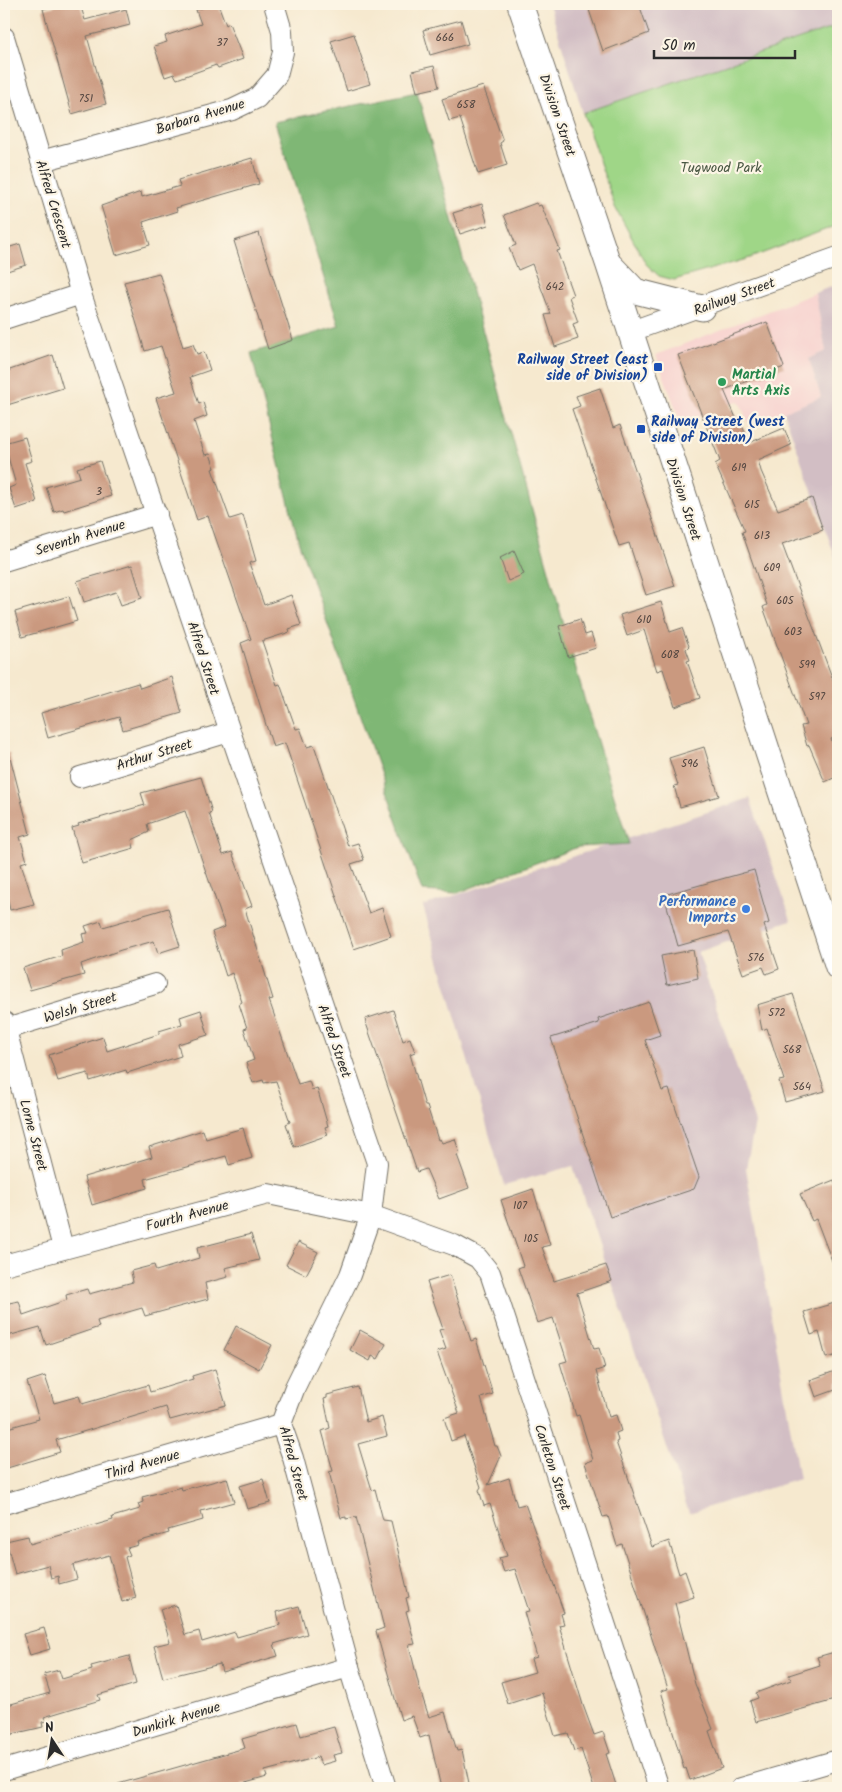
<svg xmlns="http://www.w3.org/2000/svg" width="842" height="1792" font-family="Kalam,sans-serif">
  <style>
    .built { fill: #f7d0ce }
    .industrial { fill: #d2bec4 }
    .green { fill: #9fd687; stroke: #658059 }
    .forest { fill: #7fb774; stroke: #557150 }
    .building { fill: #ca997f }
    .lines { fill: none; stroke-linecap: round; stroke-linejoin: round }
    .minor-casing { stroke: #726e64; stroke-width: 22 }
    .major-casing { stroke: #726e64; stroke-width: 27 }
    .minor { stroke: #fff; stroke-width: 20 }
    .major { stroke: #fff; stroke-width: 25 }
    .transit-dot { fill: #1a4fb4; stroke: #fcf5e5; stroke-width: 2 }
    .leisure-dot { fill: #2e9e5b; stroke: #fcf5e5; stroke-width: 2 }
    .shop-dot { fill: #3f7fe0; stroke: #fcf5e5; stroke-width: 2 }
    .labels { text-anchor: middle; stroke-width: 4.5; stroke-linejoin: round; paint-order: stroke }
    .number-label { font-size: 11px; fill: #534640 }
    .street-label { font-size: 14px; fill: #2b2b2b; stroke: #fcf5e5 }
    .park-label { font-size: 14px; fill: #485642; stroke: #fcf5e5 }
    .transit-label { font-size: 14px; font-weight: bold; fill: #164399; stroke: #fcf5e5; text-anchor: end }
    .leisure-label { font-size: 14px; font-weight: bold; fill: #27864d; stroke: #fcf5e5; text-anchor: start }
    .shop-label { font-size: 14px; font-weight: bold; fill: #366cbe; stroke: #fcf5e5; text-anchor: end }
  </style>
  <rect width="100%" height="100%" fill="#fcf5e5"/>
  <filter id="ink" filterUnits="userSpaceOnUse"><feTurbulence type="fractalNoise" baseFrequency=".02" numOctaves="2"/><feDisplacementMap in="SourceGraphic" scale="10" xChannelSelector="R" yChannelSelector="G"/><feConvolveMatrix kernelMatrix="1 2 1 2 8 2 1 2 1" color-interpolation-filters="sRGB"/></filter>
  <filter id="wash" filterUnits="userSpaceOnUse"><feTurbulence type="fractalNoise" baseFrequency=".0096" numOctaves="4" result="noise"/><feDisplacementMap in="SourceGraphic" scale="20" xChannelSelector="R" yChannelSelector="G"/><feGaussianBlur stdDeviation="1.12" result="paint"/><feColorMatrix in="noise" values="0 0 0 0 0 0 0 0 0 0 0 0 0 0 0 0 0 1.4 0 .05"/><feComposite in="paint" operator="in"/></filter>
  <g filter="url(#wash)">
    <rect width="100%" height="100%" fill="#f6e9cf"/>
    <!-- built -->
    <polygon class="built" points="815,293 826,351 809,359 821,397 750,426 739,401 681,423 656,355"/>
    <!-- industrial -->
    <g class="industrial">
      <polygon points="549,4 838,4 838,26 583,113"/>
      <polygon points="838,284 838,565 784,412 821,397 809,359 826,351 815,293"/>
      <polygon points="750,798 791,920 698,952 755,1123 746,1168 799,1479 689,1513 573,1166 504,1185 423,906"/>
    </g>
    <!-- green -->
    <polygon class="green" points="838,26 838,225 750,258 674,280 659,276 646,264 615,207 583,113"/>
    <!-- forest -->
    <polygon class="forest" points="417,92 586,705 629,844 578,847 457,893 422,891 299,543 251,353 339,326 275,122"/>
    <g id="blocks">
      <!-- building -->
      <g class="building">
        <polygon points="62,4 80,4 85,20 126,9 130,25 87,36 106,104 72,114 43,9"/>
        <polygon points="213,4 218,4 226,25 229,23 243,59 218,68 216,65 177,79 174,74 165,77 154,46 167,42 165,36 201,24 196,10"/>
        <polygon points="587,4 639,4 649,33 603,51"/>
        <polygon points="461,20 468,44 430,55 423,30"/>
        <polygon points="354,34 370,84 347,91 331,41"/>
        <polygon points="434,66 439,87 417,92 412,71"/>
        <polygon points="483,86 503,141 500,143 507,165 478,174 460,118 449,121 442,99"/>
        <polygon points="252,158 259,184 176,208 177,211 143,222 150,245 116,255 101,206 141,192 142,197 180,186 178,180"/>
        <polygon points="536,203 538,206 541,205 560,250 557,251 573,295 569,297 578,322 573,324 578,339 555,347 545,315 551,314 532,264 518,270 509,248 516,245 504,215"/>
        <polygon points="482,204 488,225 460,234 453,213"/>
        <polygon points="259,233 293,340 268,349 234,241"/>
        <polygon points="20,244 26,265 4,272 4,249"/>
        <polygon points="159,273 183,347 193,344 197,354 204,352 210,370 190,377 199,404 203,402 207,416 194,421 205,455 210,454 215,468 212,469 230,519 243,515 256,561 249,563 264,605 291,595 301,625 289,629 290,632 262,641 277,685 280,684 296,729 300,728 307,747 314,745 348,846 358,843 364,860 351,864 369,913 382,908 391,936 354,949 285,743 273,747 266,725 241,643 251,639 208,516 197,520 156,398 176,392 161,346 145,351 124,282"/>
        <polygon points="767,322 784,367 724,390 739,425 742,425 749,443 784,428 791,445 758,460 761,471 778,510 812,498 823,530 782,544 833,680 838,678 838,736 831,739 838,755 838,776 825,782 809,745 807,746 801,726 806,725 763,607 767,605 742,532 745,531 715,464 720,461 678,355"/>
        <polygon points="53,355 63,388 4,406 4,372"/>
        <polygon points="600,388 613,428 620,425 675,586 646,595 629,543 619,546 572,409 580,406 576,396"/>
        <polygon points="25,437 32,461 25,463 37,502 16,509 9,488 16,485 4,443"/>
        <polygon points="100,461 111,496 64,511 63,509 54,512 46,487 80,477 77,468"/>
        <polygon points="514,551 524,574 508,581 500,558"/>
        <polygon points="132,565 142,598 121,605 116,592 84,602 77,581"/>
        <polygon points="69,596 77,621 22,637 15,612"/>
        <polygon points="661,602 670,632 682,628 689,646 686,649 690,660 687,661 700,698 675,707 663,669 657,671 644,630 627,636 620,615"/>
        <polygon points="580,619 585,635 591,633 596,648 568,657 559,626"/>
        <polygon points="172,677 182,713 123,730 119,717 48,738 41,713 138,683 140,688"/>
        <polygon points="704,747 719,796 680,807 674,786 678,785 669,758"/>
        <polygon points="4,753 9,753 30,834 20,837 27,861 21,863 34,904 10,910 4,884 4,853 8,852 4,836"/>
        <polygon points="201,777 212,812 209,813 223,855 232,852 252,906 245,909 273,999 269,1000 298,1084 309,1081 312,1090 317,1088 328,1126 325,1127 328,1135 294,1147 286,1124 290,1122 276,1081 264,1083 263,1080 253,1083 246,1063 254,1060 244,1029 247,1028 239,1004 242,1002 232,973 226,976 212,932 225,927 185,811 147,824 149,832 132,840 134,848 82,863 72,828 79,826 78,824 145,805 141,793"/>
        <polygon points="754,870 769,923 764,925 779,969 766,974 763,967 743,974 728,932 678,946 664,895"/>
        <polygon points="168,908 180,946 158,953 154,941 121,950 81,964 84,975 30,990 23,968 62,956 61,950 84,942 82,934 88,933 85,926 101,921 103,927"/>
        <polygon points="693,950 698,978 667,985 661,956"/>
        <polygon points="793,994 825,1091 785,1102 779,1081 784,1080 767,1028 762,1030 757,1005"/>
        <polygon points="649,1002 660,1035 645,1040 662,1091 669,1089 699,1177 694,1189 610,1217 551,1038 599,1023 598,1019"/>
        <polygon points="201,1010 208,1035 178,1044 181,1056 127,1073 126,1070 90,1081 88,1073 58,1081 49,1055 103,1037 107,1051 159,1034 159,1031 182,1024 180,1017"/>
        <polygon points="393,1010 403,1041 410,1038 415,1052 410,1054 425,1106 427,1106 438,1140 440,1139 442,1143 455,1139 460,1154 457,1155 469,1188 439,1199 426,1169 417,1172 367,1026 365,1019"/>
        <polygon points="243,1128 252,1158 229,1165 226,1156 145,1179 147,1188 92,1205 84,1177 152,1157 149,1147 203,1130 206,1139"/>
        <polygon points="834,1180 838,1190 837,1274 816,1219 812,1221 800,1194"/>
        <polygon points="533,1189 550,1245 542,1247 554,1281 606,1265 612,1281 577,1293 594,1349 599,1348 605,1368 596,1371 609,1417 616,1415 621,1431 616,1433 618,1441 616,1442 652,1547 669,1541 679,1574 685,1571 694,1597 675,1603 695,1684 713,1729 709,1731 722,1768 690,1780 686,1768 684,1769 661,1691 668,1689 622,1544 617,1546 608,1516 603,1517 585,1463 593,1460 579,1415 576,1416 560,1363 567,1361 553,1318 537,1323 518,1268 523,1266 501,1200"/>
        <polygon points="251,1234 259,1260 225,1268 228,1277 205,1283 208,1299 145,1316 142,1308 97,1321 99,1327 46,1345 40,1327 4,1337 4,1304 19,1301 23,1315 67,1300 66,1295 87,1289 89,1294 133,1282 131,1271 154,1265 156,1271 199,1258 197,1248"/>
        <polygon points="298,1242 318,1252 306,1275 286,1265"/>
        <polygon points="450,1275 471,1341 476,1339 493,1394 481,1398 495,1446 497,1446 501,1456 488,1485 509,1478 517,1506 525,1504 564,1613 561,1614 564,1624 559,1625 583,1705 594,1735 603,1732 610,1753 606,1754 617,1788 594,1788 581,1749 574,1751 568,1733 555,1736 542,1693 508,1704 501,1682 535,1672 531,1659 537,1657 524,1612 529,1611 515,1569 504,1572 499,1558 507,1556 490,1504 484,1506 479,1490 481,1487 464,1436 451,1441 444,1418 459,1413 437,1352 446,1349 439,1330 443,1329 427,1282"/>
        <polygon points="838,1302 838,1355 826,1358 819,1332 811,1335 804,1312"/>
        <polygon points="236,1326 272,1345 259,1369 224,1350"/>
        <polygon points="360,1330 386,1344 378,1359 372,1356 370,1361 350,1350"/>
        <polygon points="215,1369 226,1405 170,1420 166,1407 112,1423 56,1440 60,1452 4,1469 4,1429 39,1419 27,1382 45,1376 54,1403 79,1396 82,1404 148,1385 150,1392 193,1379 192,1376"/>
        <polygon points="838,1370 838,1389 816,1397 810,1380"/>
        <polygon points="358,1387 366,1422 382,1417 387,1436 358,1444 372,1490 375,1489 383,1520 391,1521 409,1597 406,1598 409,1610 406,1611 415,1644 409,1645 420,1690 429,1717 445,1712 457,1751 462,1750 470,1788 441,1788 429,1735 420,1738 412,1716 401,1720 376,1631 384,1628 356,1517 346,1519 346,1517 341,1518 329,1472 333,1471 322,1431 330,1428 324,1399 327,1398 327,1395"/>
        <polygon points="227,1478 234,1502 201,1511 203,1520 168,1530 169,1533 137,1542 138,1545 127,1548 130,1555 125,1557 136,1598 122,1602 109,1555 73,1565 77,1579 59,1584 58,1576 51,1578 48,1565 15,1574 6,1541 28,1536 30,1544 113,1520 112,1517 140,1509 138,1504 143,1502 142,1497 181,1487 182,1490"/>
        <polygon points="263,1479 270,1503 247,1509 240,1486"/>
        <polygon points="176,1605 185,1635 199,1631 202,1642 235,1632 237,1637 280,1625 277,1612 299,1606 307,1634 274,1644 278,1656 222,1672 220,1664 163,1678 154,1646 170,1642 160,1609"/>
        <polygon points="44,1628 50,1649 30,1655 23,1634"/>
        <polygon points="838,1651 838,1699 756,1722 750,1701 758,1698 756,1693 791,1680 789,1675 820,1665 817,1657"/>
        <polygon points="129,1656 136,1684 98,1695 100,1700 44,1717 46,1721 42,1722 43,1727 4,1736 4,1706 50,1693 44,1674 59,1670 62,1679 92,1670 91,1666"/>
        <polygon points="297,1723 301,1736 334,1727 342,1753 333,1755 335,1761 321,1765 318,1757 265,1771 267,1777 242,1784 243,1788 119,1788 118,1784 245,1748 242,1739"/>
      </g>
    </g>
  </g>
  <g filter="url(#ink)">
    <use href="#blocks" fill-opacity="0" stroke="#726e64" stroke-width="1"/>
    <g class="lines">
      <defs>
        <g id="minor">
          <polyline points="4,37 81,294 377,1163 371,1215 350,1275 295,1387 281,1424 293,1458 349,1667 386,1788"/>
          <polyline points="41,161 232,110 257,98 277,75 283,52 282,31 274,4"/>
          <polyline points="4,319 81,294"/>
          <polyline points="629,332 838,257"/>
          <polyline points="4,561 157,514"/>
          <polyline points="80,777 229,732"/>
          <polyline points="4,1022 63,1248"/>
          <polyline points="6,1029 155,984"/>
          <polyline points="4,1265 268,1194 371,1215 454,1245 478,1258 490,1273 659,1788"/>
          <polyline points="4,1504 281,1424"/>
          <polyline points="4,1770 349,1667"/>
          <polyline points="741,1788 838,1760"/>
        </g>
        <g id="major">
          <polyline points="520,4 608,263 838,967"/>
          <polyline points="611,266 635,291 702,308"/>
        </g>
      </defs>
      <!-- minor casing -->
      <use href="#minor" class="minor-casing"/>
      <!-- major casing -->
      <use href="#major" class="major-casing"/>
      <!-- minor -->
      <use href="#minor" class="minor"/>
      <!-- major -->
      <use href="#major" class="major"/>
    </g>
  </g>
  <!-- markers -->
  <g class="transit-dot">
    <rect x="653" y="362" width="10" height="10" rx="2.5"/>
    <rect x="636" y="424" width="10" height="10" rx="2.5"/>
  </g>
  <circle class="leisure-dot" cx="722" cy="382" r="5"/>
  <circle class="shop-dot" cx="746" cy="909" r="5"/>
  <g class="labels">
    <!-- number labels -->
    <g class="number-label">
      <text x="445" y="41">666</text>
      <text x="222" y="46">37</text>
      <text x="86" y="102">751</text>
      <text x="466" y="108">658</text>
      <text x="555" y="290">642</text>
      <text x="739" y="471">619</text>
      <text x="99" y="495">3</text>
      <text x="752" y="508">615</text>
      <text x="762" y="539">613</text>
      <text x="772" y="571">609</text>
      <text x="785" y="604">605</text>
      <text x="644" y="623">610</text>
      <text x="793" y="635">603</text>
      <text x="670" y="658">608</text>
      <text x="807" y="668">599</text>
      <text x="817" y="700">597</text>
      <text x="690" y="767">596</text>
      <text x="756" y="961">576</text>
      <text x="777" y="1016">572</text>
      <text x="792" y="1053">568</text>
      <text x="802" y="1090">564</text>
      <text x="520" y="1209">107</text>
      <text x="531" y="1242">105</text>
    </g>
    <!-- street labels -->
    <g class="street-label">
      <text transform="translate(558 115) rotate(71)" y="5">Division Street</text>
      <text transform="translate(200 116) rotate(-17)" y="5">Barbara Avenue</text>
      <text transform="translate(54 204) rotate(73)" y="5">Alfred Crescent</text>
      <text transform="translate(734 296) rotate(-20)" y="5">Railway Street</text>
      <text transform="translate(684 499) rotate(72)" y="5">Division Street</text>
      <text transform="translate(80 537) rotate(-17)" y="5">Seventh Avenue</text>
      <text transform="translate(204 658) rotate(72)" y="5">Alfred Street</text>
      <text transform="translate(154 754) rotate(-17)" y="5">Arthur Street</text>
      <text transform="translate(80 1007) rotate(-17)" y="5">Welsh Street</text>
      <text transform="translate(335 1041) rotate(71)" y="5">Alfred Street</text>
      <text transform="translate(34 1135) rotate(75)" y="5">Lorne Street</text>
      <text transform="translate(187 1215) rotate(-15)" y="5">Fourth Avenue</text>
      <text transform="translate(294 1463) rotate(75)" y="5">Alfred Street</text>
      <text transform="translate(142 1464) rotate(-16)" y="5">Third Avenue</text>
      <text transform="translate(553 1467) rotate(72)" y="5">Carleton Street</text>
      <text transform="translate(176 1719) rotate(-17)" y="5">Dunkirk Avenue</text>
    </g>
    <!-- park labels -->
    <g class="park-label">
      <text x="721" y="172">Tugwood Park</text>
    </g>
    <!-- transit labels -->
    <g class="transit-label">
      <text x="648" y="364">Railway Street (east<tspan x="648" dy="16">side of Division)</tspan></text>
      <text x="651" y="426" text-anchor="start">Railway Street (west<tspan x="651" dy="16">side of Division)</tspan></text>
    </g>
    <!-- leisure labels -->
    <g class="leisure-label">
      <text x="732" y="379">Martial<tspan x="732" dy="16">Arts Axis</tspan></text>
    </g>
    <!-- shop labels -->
    <g class="shop-label">
      <text x="736" y="906">Performance<tspan x="736" dy="16">Imports</tspan></text>
    </g>
  </g>
  <!-- margin -->
  <rect width="842" height="1792" fill="none" stroke="#fcf5e5" stroke-width="20"/>
  <!-- north arrow -->
  <g transform="translate(52 1740) rotate(348)" stroke="#fcf5e5" stroke-width="4" paint-order="stroke">
  <path d="M0-4L9 19L0 12L-9 19Z" fill="#2b2b2b"/>
  <text y="-8" font-size="14" font-weight="bold" text-anchor="middle" fill="#2b2b2b">N</text>
  </g>
  <!-- scale -->
  <path d="M654 50v8h141v-8" fill="none" stroke="#2b2b2b" stroke-width="2.5"/>
  <text x="662" y="50" font-size="15" fill="#2b2b2b" stroke="#fcf5e5" stroke-width="4" paint-order="stroke">50 m</text>
</svg>
